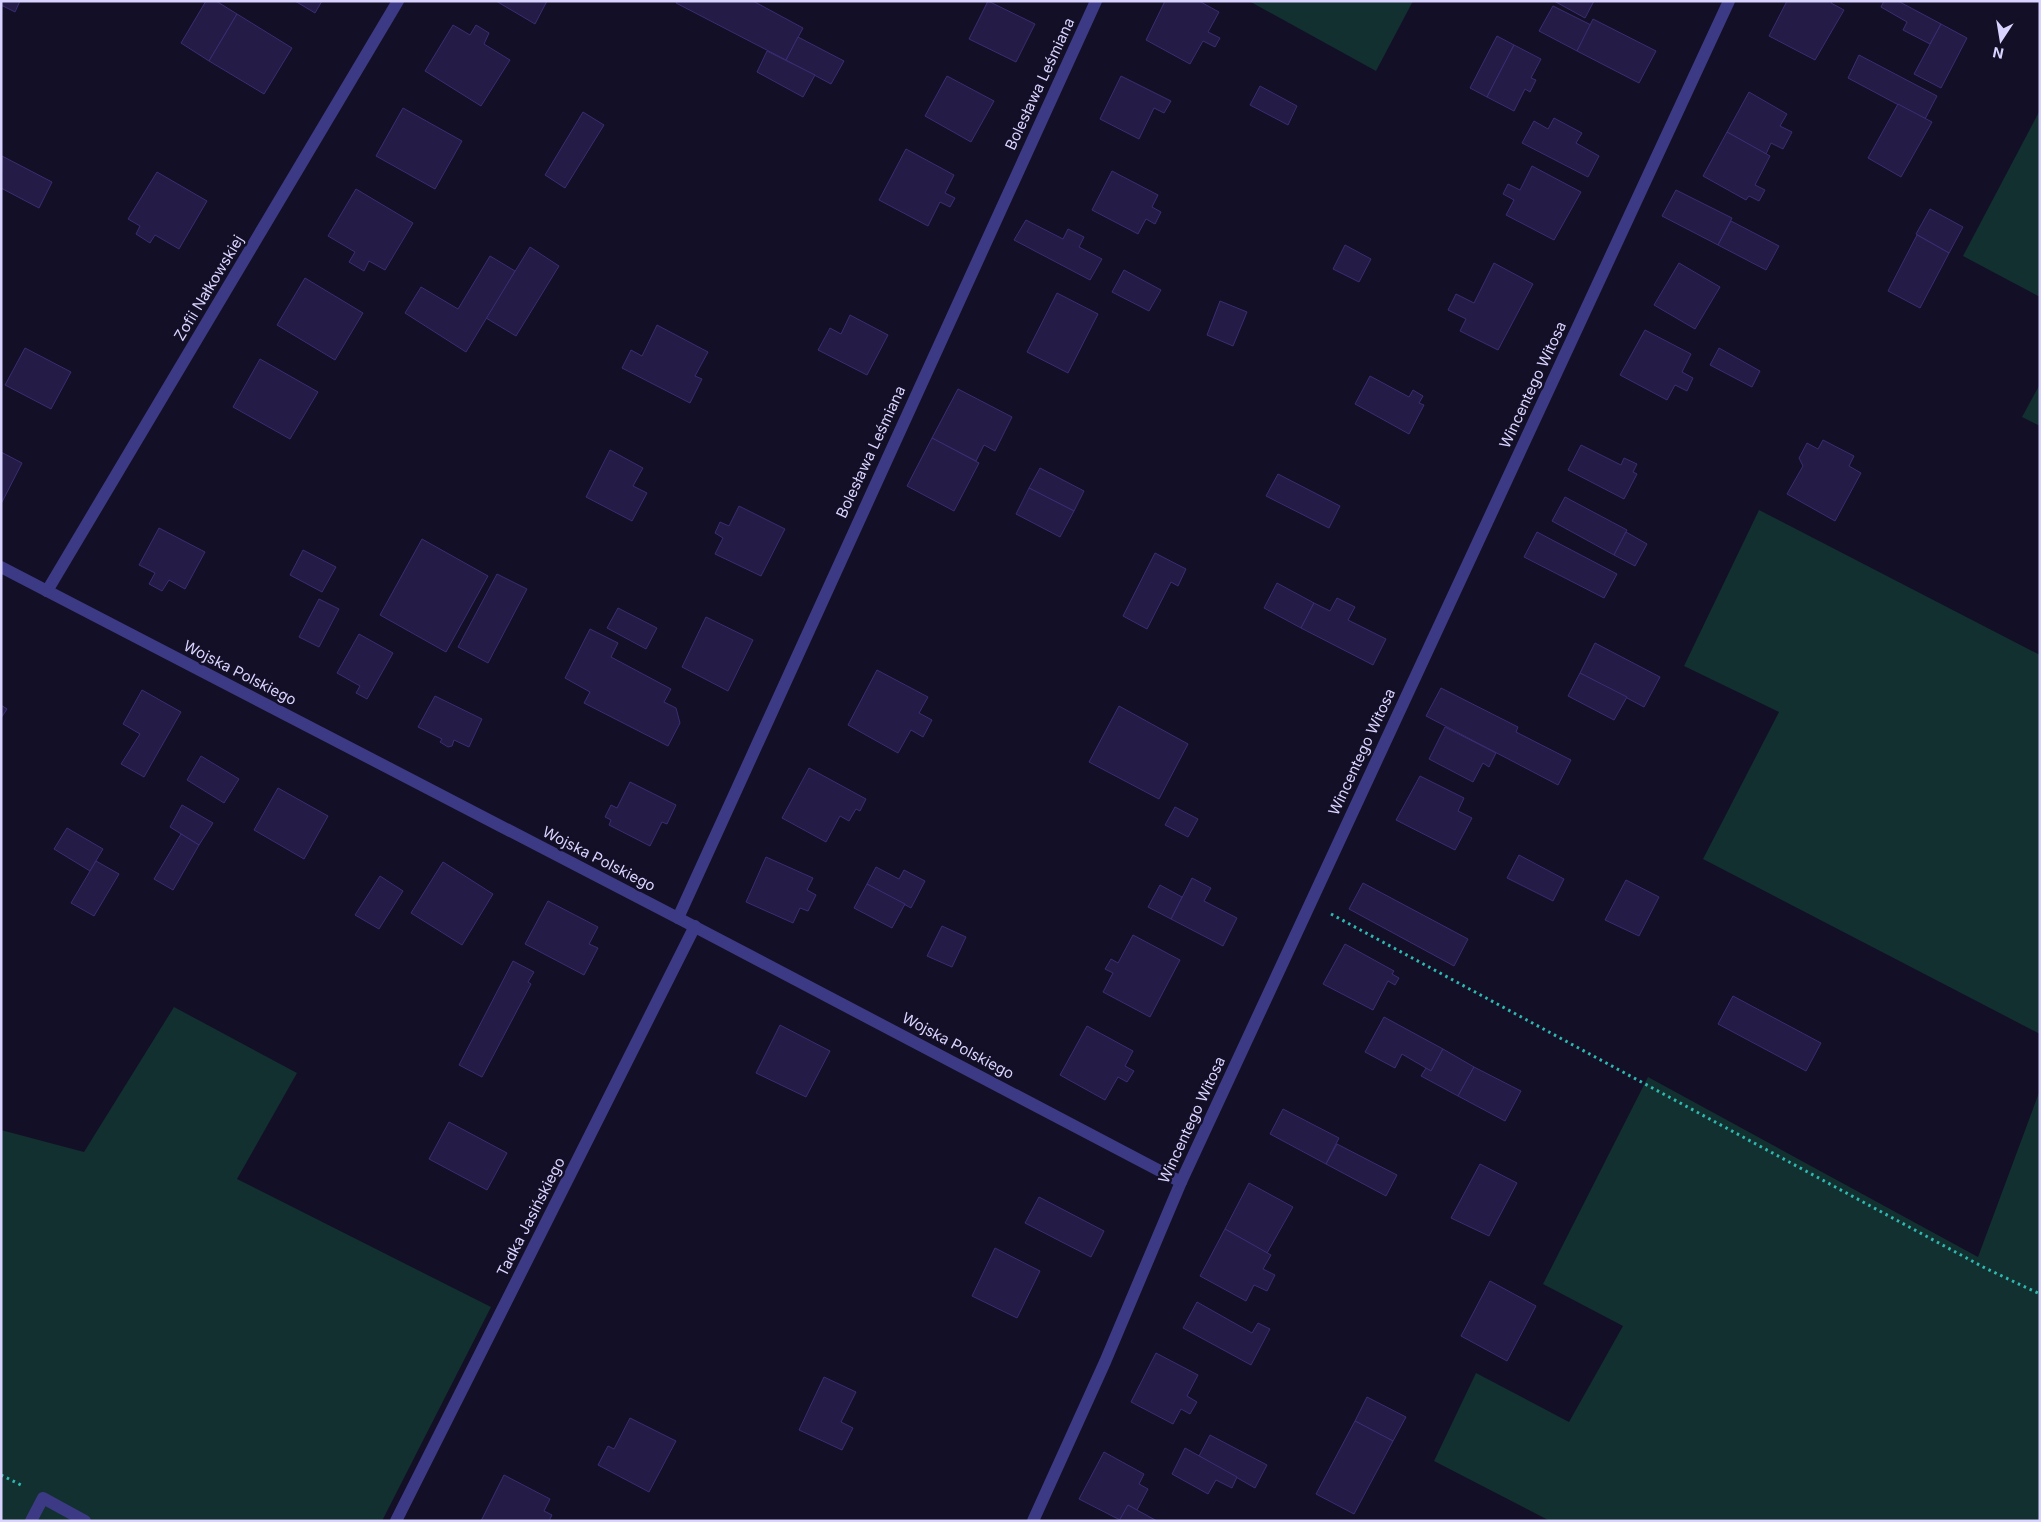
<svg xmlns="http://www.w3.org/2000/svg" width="2041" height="1522" font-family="Inter,sans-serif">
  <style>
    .green { fill: #12302f }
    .building { fill: #241b47; stroke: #3b2d73 }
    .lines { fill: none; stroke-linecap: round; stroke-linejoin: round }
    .path { stroke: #2fb8b0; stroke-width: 3; stroke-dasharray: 2.5 4; stroke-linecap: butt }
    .minor { stroke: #3d3a85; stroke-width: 12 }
    .labels { text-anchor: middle; stroke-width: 5; stroke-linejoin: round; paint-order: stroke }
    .street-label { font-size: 15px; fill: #d9d4ff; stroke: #130f26 }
  </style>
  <rect width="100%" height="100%" fill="#130f26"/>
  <!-- green -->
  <g class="green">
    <polygon points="1249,1 1413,1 1376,71"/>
    <polygon points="2040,110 2040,297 1963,256"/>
    <polygon points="2040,384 2040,426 2022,417"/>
    <polygon points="1759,510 2040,655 2040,1034 1703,859 1779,712 1684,666"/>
    <polygon points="174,1007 297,1073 237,1179 491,1307 382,1521 1,1521 1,1130 84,1152"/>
    <polygon points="1648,1077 1978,1257 2040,1090 2040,1521 1550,1521 1434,1461 1476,1373 1569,1422 1623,1326 1543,1284"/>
  </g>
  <!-- building -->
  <g class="building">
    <polygon points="1,1 20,1 15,12 1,5"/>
    <polygon points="206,1 216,1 237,14 209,61 181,43"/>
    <polygon points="295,1 322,1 315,13"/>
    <polygon points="496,1 547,1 535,24"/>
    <polygon points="677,1 753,1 803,28 786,60 676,3"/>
    <polygon points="988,1 1035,24 1016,62 969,39"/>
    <polygon points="1165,1 1199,1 1219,12 1208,32 1220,38 1215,47 1203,41 1190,64 1146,40"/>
    <polygon points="1554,1 1594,1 1585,18"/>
    <polygon points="1787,1 1832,1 1831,3 1844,10 1815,60 1769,36"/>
    <polygon points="1884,1 1898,1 1941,24 1930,44 1903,30 1907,22 1881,7"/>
    <polygon points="1553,6 1591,25 1577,51 1539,31"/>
    <polygon points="237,14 292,48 264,94 209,61"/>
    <polygon points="1593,19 1656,51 1639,83 1577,51"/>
    <polygon points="1941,24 1967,38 1941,88 1914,74"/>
    <polygon points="453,25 470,35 476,25 489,33 484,44 510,60 481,106 425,71"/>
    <polygon points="1497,36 1514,45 1487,97 1470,88"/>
    <polygon points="798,37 844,61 831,84 786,60"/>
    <polygon points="1514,45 1541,59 1531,78 1536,80 1530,92 1525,89 1514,111 1487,97"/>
    <polygon points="767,51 815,75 803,97 757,72"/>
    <polygon points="1859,55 1937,96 1925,119 1848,78"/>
    <polygon points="947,76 994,101 971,142 925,116"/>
    <polygon points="1121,76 1171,101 1164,113 1154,108 1139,139 1100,119"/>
    <polygon points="1260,86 1297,106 1288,125 1250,105"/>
    <polygon points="1749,92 1787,114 1780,126 1792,132 1783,149 1771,143 1766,154 1727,132"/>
    <polygon points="1898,104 1932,122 1901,177 1868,158"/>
    <polygon points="403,108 462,141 435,189 376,156"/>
    <polygon points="583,112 604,125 565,188 545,175"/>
    <polygon points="1554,118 1582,133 1576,143 1599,156 1588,177 1522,143 1534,121 1548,129"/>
    <polygon points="1727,132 1770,156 1755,185 1765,190 1759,201 1749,196 1746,200 1703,176"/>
    <polygon points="906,149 954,175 945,193 955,198 950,207 940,202 928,226 879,200"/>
    <polygon points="2,156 52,182 39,208 1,188"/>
    <polygon points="1532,166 1581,192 1554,240 1506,215 1514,200 1503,194 1508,184 1520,190"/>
    <polygon points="1112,171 1158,195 1152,207 1161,212 1155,224 1146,219 1138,234 1092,210"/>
    <polygon points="157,172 207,201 179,249 155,235 150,243 136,234 140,226 128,219"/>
    <polygon points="356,189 413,223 385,270 369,261 364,271 349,262 355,252 328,236"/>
    <polygon points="1676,190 1732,218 1718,245 1662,216"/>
    <polygon points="1930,209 1963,227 1949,253 1916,234"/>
    <polygon points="1026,220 1063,239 1068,229 1084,237 1079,247 1102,259 1090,280 1014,240"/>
    <polygon points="1731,221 1779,246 1766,270 1718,245"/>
    <polygon points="1917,235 1949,253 1920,308 1888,291"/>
    <polygon points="1345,245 1371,259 1359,282 1333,269"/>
    <polygon points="530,247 559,266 516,336 486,318"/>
    <polygon points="490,256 515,271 466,352 405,313 421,287 458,309"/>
    <polygon points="1494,263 1533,284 1498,350 1460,331 1466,319 1448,310 1456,294 1474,303"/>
    <polygon points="1679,263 1720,287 1695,329 1654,305"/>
    <polygon points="1124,270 1161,290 1149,311 1112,292"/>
    <polygon points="305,278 363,313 335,360 277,325"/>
    <polygon points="1057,293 1098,314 1068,373 1027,352"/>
    <polygon points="1220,301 1247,312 1233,346 1207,335"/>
    <polygon points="850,315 888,335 867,375 818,350 830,328 841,334"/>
    <polygon points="657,325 708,352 695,376 702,379 690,403 622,368 631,350 642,356"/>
    <polygon points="1645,330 1691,354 1682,372 1693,378 1687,391 1675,385 1667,400 1620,375"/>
    <polygon points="25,348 71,372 51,409 5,385"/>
    <polygon points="1719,348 1760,371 1752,387 1710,365"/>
    <polygon points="260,359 318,392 290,439 233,407"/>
    <polygon points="1370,376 1409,397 1413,390 1423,396 1419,403 1424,405 1409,434 1355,404"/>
    <polygon points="958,389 1012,417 995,451 984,445 976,461 932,438"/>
    <polygon points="932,438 979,463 954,511 907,486"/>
    <polygon points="1823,440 1854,456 1849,466 1861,473 1835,521 1787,494 1803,466 1799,458 1807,443 1818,449"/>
    <polygon points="1581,445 1621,465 1624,458 1637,464 1633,472 1637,474 1624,499 1568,470"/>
    <polygon points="610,450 643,468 633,486 647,493 632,521 586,497"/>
    <polygon points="1,452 22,463 1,504"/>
    <polygon points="1040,468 1084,491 1074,511 1029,488"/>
    <polygon points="1278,474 1340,506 1329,528 1266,496"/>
    <polygon points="1029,488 1074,511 1060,537 1016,514"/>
    <polygon points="1565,497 1627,530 1614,555 1552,521"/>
    <polygon points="739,506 785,529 761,576 715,554 723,538 715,533 720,522 729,526"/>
    <polygon points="159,528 205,552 185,589 169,580 162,591 149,584 155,573 139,565"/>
    <polygon points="1537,532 1617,574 1604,598 1524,557"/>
    <polygon points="1626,532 1647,544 1635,566 1614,555"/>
    <polygon points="422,539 488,576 446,652 380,615"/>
    <polygon points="303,550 336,567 322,592 290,575"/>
    <polygon points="1155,553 1186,569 1178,586 1171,582 1147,629 1123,616"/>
    <polygon points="497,574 527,589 488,663 458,647"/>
    <polygon points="1277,583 1314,603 1301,628 1264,608"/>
    <polygon points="1337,598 1355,607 1348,620 1386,639 1373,665 1301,628 1314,603 1330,611"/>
    <polygon points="319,599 339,609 319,647 299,637"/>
    <polygon points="618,608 657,628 646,649 607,628"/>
    <polygon points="706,617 753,640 728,691 682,667"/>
    <polygon points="590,629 618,643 611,657 671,689 664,702 676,708 680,723 668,746 584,703 590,692 565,678"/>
    <polygon points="359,634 393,653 367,699 356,693 360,686 337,673"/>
    <polygon points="1595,643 1660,677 1644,707 1580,673"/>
    <polygon points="877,670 928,697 919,713 932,720 923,737 911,730 898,753 848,725"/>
    <polygon points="1580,673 1627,697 1614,720 1568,696"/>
    <polygon points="1441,688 1518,727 1516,732 1571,760 1558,785 1426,716"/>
    <polygon points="142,690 181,712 144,777 121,764 140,734 123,724"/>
    <polygon points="435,696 482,719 469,747 454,740 452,746 448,747 440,742 442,739 418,727"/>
    <polygon points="1,705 7,709 1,718"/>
    <polygon points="1119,706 1188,744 1159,799 1089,762"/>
    <polygon points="1445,727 1496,753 1489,767 1483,763 1473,782 1429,759"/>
    <polygon points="201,756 239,779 224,803 187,780"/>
    <polygon points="809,768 866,799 860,811 856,809 849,821 840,816 826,842 782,818"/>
    <polygon points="1420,776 1464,798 1458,811 1472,818 1455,850 1396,820"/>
    <polygon points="630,782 676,805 667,824 662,822 650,846 609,825 611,820 605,817 611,805 617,808"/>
    <polygon points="278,788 328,816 304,859 254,830"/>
    <polygon points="182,805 213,823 199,845 170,827"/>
    <polygon points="1175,807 1198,819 1188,837 1165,825"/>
    <polygon points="67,828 103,849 90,871 54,849"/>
    <polygon points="181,834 199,845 173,890 154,879"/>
    <polygon points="1519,855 1564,879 1553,901 1507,878"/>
    <polygon points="766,857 813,878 807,890 816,895 808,911 800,908 793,923 746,902"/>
    <polygon points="96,861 119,874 94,916 71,903"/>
    <polygon points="443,862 493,894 462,945 411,913"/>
    <polygon points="876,867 899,879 904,870 925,881 911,908 867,884"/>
    <polygon points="380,876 403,891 379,929 355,915"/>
    <polygon points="1192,878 1211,888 1204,901 1237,918 1223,946 1171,919"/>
    <polygon points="1626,880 1659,897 1639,936 1605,920"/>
    <polygon points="1363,883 1468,939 1454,966 1349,909"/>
    <polygon points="867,884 905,904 892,928 854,908"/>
    <polygon points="1160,885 1182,897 1171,919 1148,907"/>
    <polygon points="548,901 598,927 589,944 598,948 584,975 525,944"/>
    <polygon points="942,926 966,937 952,967 927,956"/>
    <polygon points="1133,935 1180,960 1150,1017 1103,992 1113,973 1105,969 1111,959 1118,963"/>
    <polygon points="1345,944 1394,971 1392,974 1399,978 1395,985 1388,981 1373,1010 1323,984"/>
    <polygon points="513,961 534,972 528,982 531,984 482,1077 459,1065"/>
    <polygon points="1733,996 1821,1043 1806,1071 1718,1024"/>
    <polygon points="1384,1017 1443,1049 1431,1071 1402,1054 1395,1068 1365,1052"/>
    <polygon points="780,1025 830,1051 806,1097 756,1073"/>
    <polygon points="1087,1026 1133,1051 1125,1066 1134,1071 1127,1082 1118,1077 1105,1100 1060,1075"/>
    <polygon points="1443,1049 1474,1067 1458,1096 1421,1076 1426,1068 1431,1071"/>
    <polygon points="1474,1067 1521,1091 1505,1121 1458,1096"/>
    <polygon points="1283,1109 1339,1138 1326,1164 1270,1134"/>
    <polygon points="449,1122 507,1153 487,1190 429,1159"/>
    <polygon points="1337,1144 1397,1175 1386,1196 1326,1164"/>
    <polygon points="1480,1164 1517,1183 1489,1236 1451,1218"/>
    <polygon points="1249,1183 1293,1207 1267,1253 1225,1229"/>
    <polygon points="1039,1197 1104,1231 1091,1257 1025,1223"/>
    <polygon points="1225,1229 1271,1255 1263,1269 1275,1275 1267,1291 1254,1285 1246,1301 1200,1276"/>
    <polygon points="995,1248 1040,1271 1017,1318 972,1296"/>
    <polygon points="1490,1281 1536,1306 1507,1361 1461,1336"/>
    <polygon points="1197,1302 1252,1333 1258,1323 1270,1329 1251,1365 1183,1328"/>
    <polygon points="1156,1353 1198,1375 1187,1396 1197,1402 1190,1414 1181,1409 1173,1424 1131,1402"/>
    <polygon points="824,1377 856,1392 841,1422 853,1428 842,1450 799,1430"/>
    <polygon points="1367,1397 1406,1417 1393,1441 1355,1421"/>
    <polygon points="630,1418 676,1441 649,1492 598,1465 608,1446 614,1449"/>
    <polygon points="1355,1421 1393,1441 1354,1514 1316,1494"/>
    <polygon points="1210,1435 1267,1465 1255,1488 1199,1456"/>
    <polygon points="1185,1448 1237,1477 1232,1488 1216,1480 1208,1494 1172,1474"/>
    <polygon points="1104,1452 1144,1474 1139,1484 1148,1489 1137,1510 1128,1505 1120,1520 1079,1499"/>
    <polygon points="504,1475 550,1499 544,1511 552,1515 549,1521 481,1521"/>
    <polygon points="1128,1505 1137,1510 1157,1521 1119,1521"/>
  </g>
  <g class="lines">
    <!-- path -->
    <g class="path">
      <polyline points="1331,914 1985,1268 2040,1294"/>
      <polyline points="1,1475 23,1486"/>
    </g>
    <!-- minor -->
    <g class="minor">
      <polyline points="1,567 678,918 1181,1182"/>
      <polyline points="47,591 398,1"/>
      <polyline points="678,918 1096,1"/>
      <polyline points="31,1521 43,1498 85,1521"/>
      <polyline points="396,1521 695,926"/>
      <polyline points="1033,1521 1105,1362 1181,1182 1729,1"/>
    </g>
  </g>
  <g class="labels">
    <!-- street labels -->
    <g class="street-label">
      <text transform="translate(1040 84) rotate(-65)" y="5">Bolesława Leśmiana</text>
      <text transform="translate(209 288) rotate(-59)" y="5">Zofii Nałkowskiej</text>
      <text transform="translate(1533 385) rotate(-65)" y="5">Wincentego Witosa</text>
      <text transform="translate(871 452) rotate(-65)" y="5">Bolesława Leśmiana</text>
      <text transform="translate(240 673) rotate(27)" y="5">Wojska Polskiego</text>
      <text transform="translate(1362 752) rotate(-65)" y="5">Wincentego Witosa</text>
      <text transform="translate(599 859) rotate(27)" y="5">Wojska Polskiego</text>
      <text transform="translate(958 1046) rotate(28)" y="5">Wojska Polskiego</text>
      <text transform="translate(1192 1120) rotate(-65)" y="5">Wincentego Witosa</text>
      <text transform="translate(531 1217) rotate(-63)" y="5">Tadka Jasińskiego</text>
    </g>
  </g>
  <!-- border -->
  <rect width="2041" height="1522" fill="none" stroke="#d9d4ff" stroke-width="5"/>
  <!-- north arrow -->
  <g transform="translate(2001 40) rotate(192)" stroke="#130f26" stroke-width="4" paint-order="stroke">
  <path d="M0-4L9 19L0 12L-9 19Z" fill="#d9d4ff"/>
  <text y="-8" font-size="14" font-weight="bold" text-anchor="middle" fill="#d9d4ff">N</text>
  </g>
</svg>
